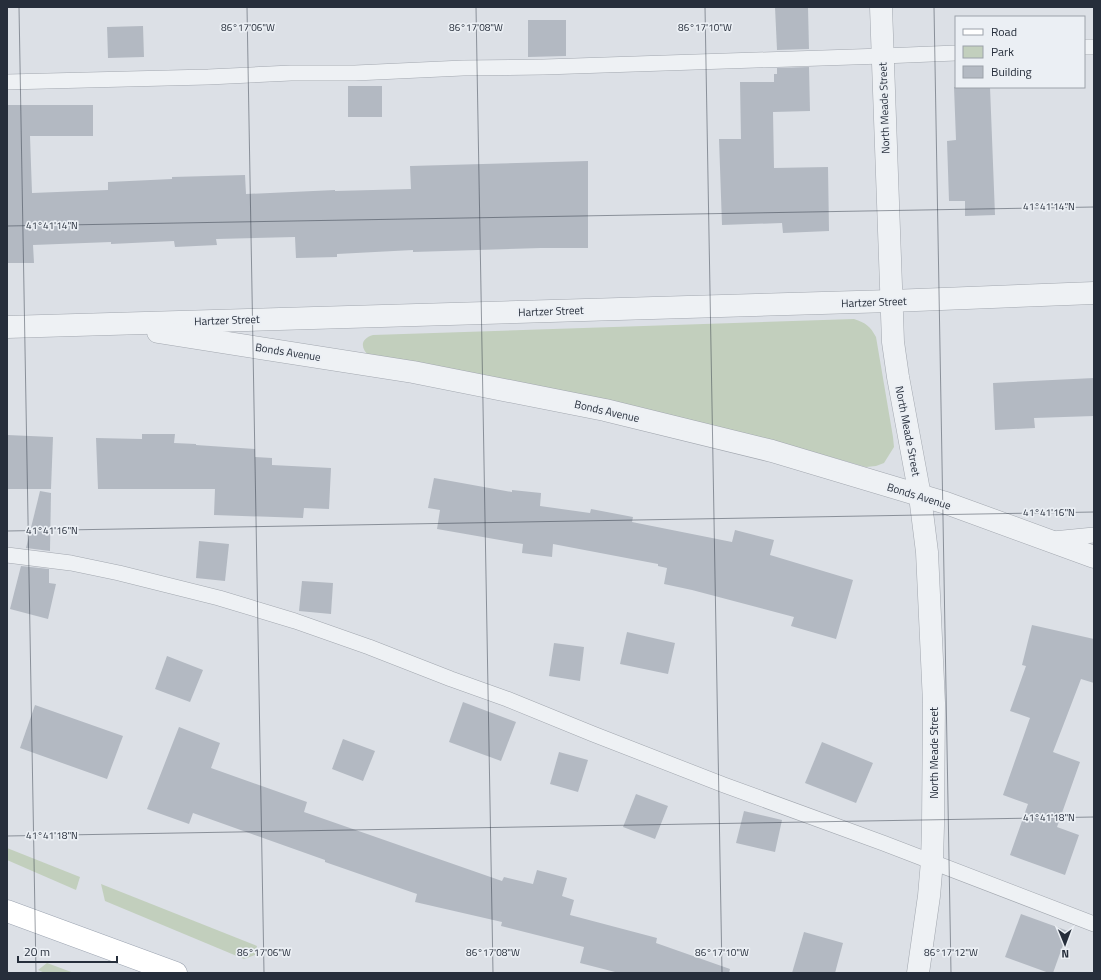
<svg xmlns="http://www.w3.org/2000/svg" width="1101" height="980" font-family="'Titillium Web',sans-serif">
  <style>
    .green { fill: #c2cfbd }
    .building { fill: #b3b9c2 }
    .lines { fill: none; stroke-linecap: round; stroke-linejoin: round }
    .service-casing { stroke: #a2a7af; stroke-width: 16 }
    .minor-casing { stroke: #a2a7af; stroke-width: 23 }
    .primary-casing { stroke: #9ca4b1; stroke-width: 23 }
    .service { stroke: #eef1f4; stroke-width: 15 }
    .minor { stroke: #eef1f4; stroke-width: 22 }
    .primary { stroke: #fff; stroke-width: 22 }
    .ticks { fill: none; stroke: #262e3b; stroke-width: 1; stroke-opacity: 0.45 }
    .labels { text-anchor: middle; stroke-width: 3.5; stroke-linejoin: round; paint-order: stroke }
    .street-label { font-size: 11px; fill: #262e3b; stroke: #ebeff4 }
    .ticks-label { font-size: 10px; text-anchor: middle; fill: #262e3b; stroke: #ebeff4; stroke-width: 3.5; stroke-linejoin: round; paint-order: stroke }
  </style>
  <rect width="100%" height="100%" fill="#dce0e6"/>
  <!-- green -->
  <g class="green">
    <path d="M 854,319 C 866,323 870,326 876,337 L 893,437 L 894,447 L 884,463 L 876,466 L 866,467 L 764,438 L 653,411 L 535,385 L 427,368 L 370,357 C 360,348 360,339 373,335 Z"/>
    <polygon points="7,848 80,877 76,890 7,860"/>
    <polygon points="101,884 257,946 255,955 244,959 105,901"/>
    <polygon points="47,963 74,973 45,973 38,970"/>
  </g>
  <!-- building -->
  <g class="building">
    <polygon points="775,7 808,7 809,49 777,50"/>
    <polygon points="528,20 566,20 566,56 528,57"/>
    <polygon points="143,26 144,57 108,58 107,27"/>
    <polygon points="809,67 810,111 773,112 774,168 828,167 829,231 783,233 782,223 722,225 719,139 741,139 740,82 774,82 774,74 777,74 777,68"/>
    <rect x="348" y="86" width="34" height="31"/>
    <polygon points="954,87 990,87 995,215 965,216 965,201 949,201 947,141 956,140"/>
    <polygon points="7,105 93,105 93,136 30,136 32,193 108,190 108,182 172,179 172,177 245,175 246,194 335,190 335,191 411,189 410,166 588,161 588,248 541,248 413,252 413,250 337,254 337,257 296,258 295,237 216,239 217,245 175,247 174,241 111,244 111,242 33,245 34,263 7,263"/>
    <polygon points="1094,378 1094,416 1034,418 1035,428 995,430 993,383"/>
    <polygon points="142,434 175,434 174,443 196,444 196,445 255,449 255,457 272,458 272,465 331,468 329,509 304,508 303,518 214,515 215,489 98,489 96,438 142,439"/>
    <polygon points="7,435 53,437 51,489 7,489"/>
    <polygon points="434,478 512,492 512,490 541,493 540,506 590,513 591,509 633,517 632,522 732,542 735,530 774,540 770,555 853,580 836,639 791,626 794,617 692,590 664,584 667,568 658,566 658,564 553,544 552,557 522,553 523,544 437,529 440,510 428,508"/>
    <polygon points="40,491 51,493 50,551 26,548"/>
    <polygon points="199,541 229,544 225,581 196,578"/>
    <polygon points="21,566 49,569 49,583 56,584 48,619 10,609"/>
    <polygon points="302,581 333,583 331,614 299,611"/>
    <polygon points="1032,625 1094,639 1094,683 1081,679 1053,752 1080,762 1057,827 1079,835 1065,875 1010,855 1028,804 1003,795 1030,718 1010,711 1026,666 1022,665"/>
    <polygon points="627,632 675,643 668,674 620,664"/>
    <polygon points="554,643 584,647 580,681 549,676"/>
    <polygon points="167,656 203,670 190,702 155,689"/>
    <polygon points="463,702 516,722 501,761 449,742"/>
    <polygon points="35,705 123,736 107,779 20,748"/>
    <polygon points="179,727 220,743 211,768 307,802 304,812 502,881 504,877 533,884 537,870 567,878 562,896 574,900 570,915 657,938 656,943 730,969 729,973 619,973 580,963 584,947 501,926 502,922 415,902 417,894 325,862 325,860 193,813 189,824 147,809"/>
    <polygon points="343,739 375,751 363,781 332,769"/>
    <polygon points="822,742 873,763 856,803 805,783"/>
    <polygon points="559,752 588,760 578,792 550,784"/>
    <polygon points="636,794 668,806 655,839 623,827"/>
    <polygon points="744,811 782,820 775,852 736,843"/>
    <polygon points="1021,914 1068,931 1053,973 1049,973 1005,957"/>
    <polygon points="804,932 843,943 835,973 792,973"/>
  </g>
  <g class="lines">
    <defs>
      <g id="service">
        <polyline points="1084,47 1094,47"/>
        <polyline points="7,82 208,77 291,73 355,73 463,68 544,67 883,56 956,53"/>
        <polyline points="1053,539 1094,535"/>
        <polyline points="7,555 71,563 119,573 219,598 295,621 369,647 451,679 507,699 593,734 724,785 883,843 1094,924"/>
      </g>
      <g id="minor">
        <polyline points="881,7 893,342 898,377 920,496 927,552 934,703 933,826 932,861 929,896 918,973"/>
        <polyline points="7,327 891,301 1094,293"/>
        <polyline points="158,332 413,372 605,410 772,451 946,503 1094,557"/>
      </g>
      <polyline id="primary" points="7,911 176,973"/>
    </defs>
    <!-- service casing -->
    <use href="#service" class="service-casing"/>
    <!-- minor casing -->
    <use href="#minor" class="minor-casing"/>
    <!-- primary casing -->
    <use href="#primary" class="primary-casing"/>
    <!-- service -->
    <use href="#service" class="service"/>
    <!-- minor -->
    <use href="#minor" class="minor"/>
    <!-- primary -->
    <use href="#primary" class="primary"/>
  </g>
  <!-- ticks -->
  <path class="ticks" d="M 19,7 L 36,973M 247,7 L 264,973M 476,7 L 493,973M 705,7 L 722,973M 934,7 L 951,973M 7,226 L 1094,207M 7,531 L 1094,512M 7,836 L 1094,817"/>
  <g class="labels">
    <!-- street labels -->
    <g class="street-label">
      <text transform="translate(884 108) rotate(-92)" y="4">North Meade Street</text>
      <text transform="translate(874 302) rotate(-2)" y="4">Hartzer Street</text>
      <text transform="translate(551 311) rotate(-2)" y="4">Hartzer Street</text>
      <text transform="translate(227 320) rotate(-2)" y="4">Hartzer Street</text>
      <text transform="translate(288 352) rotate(9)" y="4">Bonds Avenue</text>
      <text transform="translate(607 411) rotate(13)" y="4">Bonds Avenue</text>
      <text transform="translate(908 431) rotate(79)" y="4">North Meade Street</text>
      <text transform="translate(919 496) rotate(17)" y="4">Bonds Avenue</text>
      <text transform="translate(934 753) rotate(-90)" y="4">North Meade Street</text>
    </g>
  </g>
  <g class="ticks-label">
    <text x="248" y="31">86°17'06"W</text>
    <text x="476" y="31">86°17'08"W</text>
    <text x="705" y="31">86°17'10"W</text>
    <text x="1049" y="210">41°41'14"N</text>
    <text x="52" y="229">41°41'14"N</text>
    <text x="1049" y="516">41°41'16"N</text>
    <text x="52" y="534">41°41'16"N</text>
    <text x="1049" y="821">41°41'18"N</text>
    <text x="52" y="839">41°41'18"N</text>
    <text x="264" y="956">86°17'06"W</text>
    <text x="493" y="956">86°17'08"W</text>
    <text x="722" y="956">86°17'10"W</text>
    <text x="951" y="956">86°17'12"W</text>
  </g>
  <!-- border -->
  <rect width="1101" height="980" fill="none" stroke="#262e3b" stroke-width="16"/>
  <!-- legend -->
  <rect x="955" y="16" width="130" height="72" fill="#ebeff4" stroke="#9ca2aa"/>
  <rect x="963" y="29" width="20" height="6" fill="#ffffff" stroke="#9ca2aa"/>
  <text x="991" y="36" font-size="12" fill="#262e3b">Road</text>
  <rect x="963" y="46" width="20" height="12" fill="#c2cfbd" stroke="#9ca2aa"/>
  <text x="991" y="56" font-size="12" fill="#262e3b">Park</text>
  <rect x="963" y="66" width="20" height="12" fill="#b3b9c2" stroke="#9ca2aa"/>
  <text x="991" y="76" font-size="12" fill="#262e3b">Building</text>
  <!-- north arrow -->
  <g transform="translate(1065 944) rotate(179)" stroke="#ebeff4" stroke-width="3" paint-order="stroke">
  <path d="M0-3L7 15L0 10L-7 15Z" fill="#262e3b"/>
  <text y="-6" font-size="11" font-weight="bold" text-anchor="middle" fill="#262e3b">N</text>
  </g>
  <!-- scale -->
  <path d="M18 956v6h99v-6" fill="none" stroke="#262e3b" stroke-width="2"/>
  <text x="24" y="956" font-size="12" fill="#262e3b" stroke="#ebeff4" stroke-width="3" paint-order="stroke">20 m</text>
</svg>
